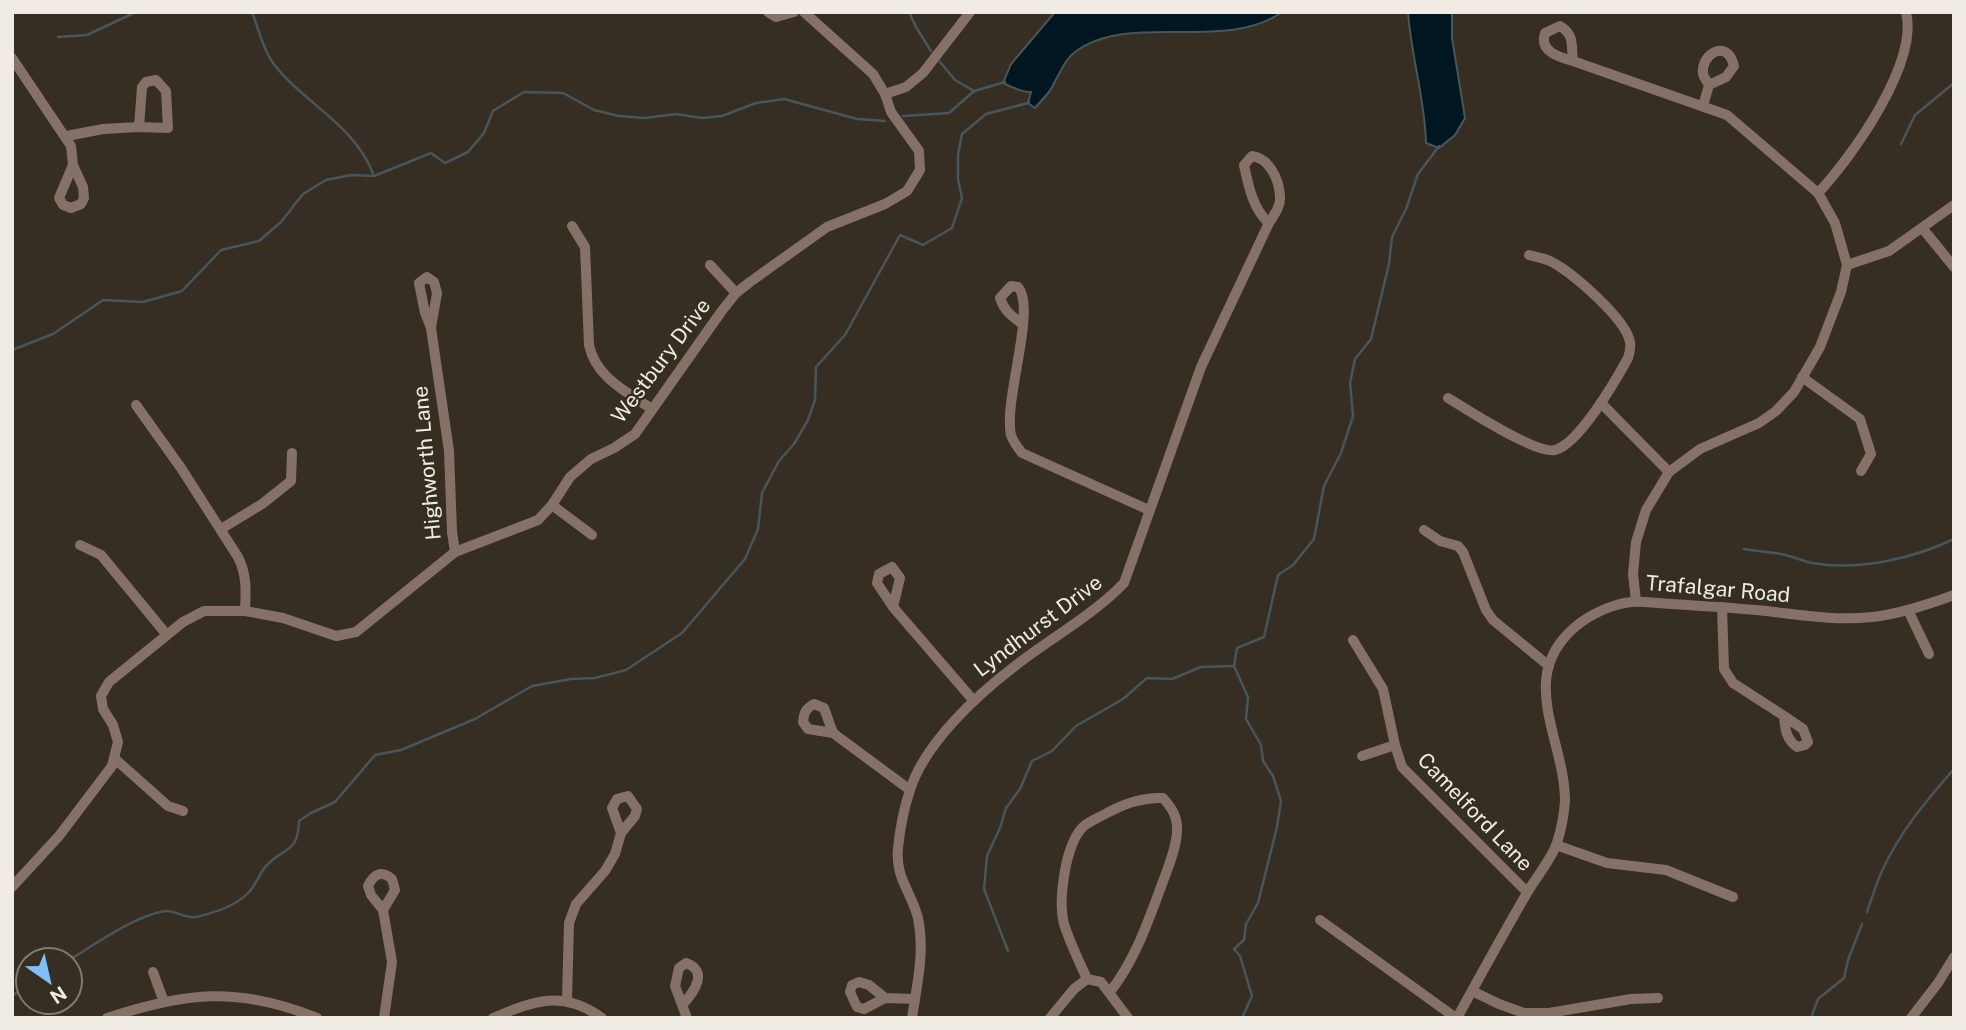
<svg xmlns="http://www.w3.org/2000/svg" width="1966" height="1030" font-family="'Public Sans',sans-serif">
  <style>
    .water { fill: #001621; stroke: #48565b; stroke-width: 2 }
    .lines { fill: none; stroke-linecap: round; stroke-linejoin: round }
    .stream { stroke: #48565b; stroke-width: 2.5 }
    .minor { stroke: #857168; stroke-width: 10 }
    .labels { text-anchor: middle; stroke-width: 5; stroke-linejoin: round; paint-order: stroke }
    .street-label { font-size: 21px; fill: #f0ebe3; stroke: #362e22 }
  </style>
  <rect width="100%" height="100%" fill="#362e22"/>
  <!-- water -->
  <g class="water">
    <path d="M 1055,12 L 1282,12 C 1224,53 1129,11 1075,52 C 1063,61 1057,80 1049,92 C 1044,98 1039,103 1035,108 L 1028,103 L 1031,92 C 1022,92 1011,87 1003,83 L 1011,64 Z"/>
    <path d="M 1408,12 L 1452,12 L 1452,38 L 1465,118 L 1455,135 L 1439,148 L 1426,143 C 1425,99 1411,56 1408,12 Z"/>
  </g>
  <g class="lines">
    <!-- stream -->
    <g class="stream">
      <path d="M 252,12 C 259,29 262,48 273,63 C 304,104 355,124 374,176"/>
      <polyline points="909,12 916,27 931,51"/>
      <polyline points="58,37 87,35 136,12"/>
      <polyline points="940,62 955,80 974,91"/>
      <polyline points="903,116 949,113 974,91 1005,82"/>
      <polyline points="1901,144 1915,115 1954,83"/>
      <polyline points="12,350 53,334 103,300 143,302 182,291 221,250 259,241 281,222 303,194 326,180 351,175 374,176 431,153 445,163 468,152 484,133 493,111 524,92 563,93 594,110 619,116 645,118 676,114 702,118 722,116 756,103 784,99 857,119 885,121"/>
      <path d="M 1744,549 C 1756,551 1769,552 1781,554 C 1792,556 1802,561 1812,563 C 1858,571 1912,559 1954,539"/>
      <path d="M 1867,912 C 1872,898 1876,884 1882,871 C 1899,833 1926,801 1954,769"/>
      <polyline points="1008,951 984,889 987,856 1000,828 1006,808 1020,789 1032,761 1052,751 1076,726 1123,699 1147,678 1172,679 1201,667 1233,666"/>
      <path d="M 69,960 C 96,944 134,916 165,911 C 175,910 186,919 196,917 C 214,913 237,905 249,892 C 257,884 259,873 267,865 C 286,846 298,853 299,821 L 311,813 L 335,802 L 375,755 L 401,750 L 475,719 L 532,686 L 571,679 L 595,678 L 626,670 L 682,633 L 745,559 L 758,529 L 762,493 L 779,461 L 794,444 L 808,420 L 815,400 L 816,367 L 845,335 L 900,235 L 923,245 L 952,228 L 962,198 L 958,179 L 958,155 L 962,134 L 986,114 L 1028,103 L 1029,100"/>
      <polyline points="12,995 28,988"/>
      <polyline points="1242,1018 1252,996 1240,956 1234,949 1244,940 1246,924 1258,903 1277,827 1281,801 1273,776 1263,761 1261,745 1246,719 1248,697 1234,666 1237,648 1264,637 1278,575 1293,565 1314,539 1324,486 1341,453 1353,416 1350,383 1355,359 1371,339 1389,264 1392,237 1406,209 1418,174 1439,146"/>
      <polyline points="1811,1018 1818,999 1844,978 1848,960 1862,924"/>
    </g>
    <!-- minor -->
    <g class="minor">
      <polyline points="768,12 776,17 794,12"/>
      <polyline points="12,58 71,146 73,165 83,187 84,198 81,204 71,208 63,205 59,198 73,165"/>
      <path d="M 1573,61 C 1558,57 1539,51 1545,33 L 1560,26 C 1575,35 1571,46 1573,61 L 1727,115 L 1818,193 L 1835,223 L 1847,265 L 1841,292 L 1820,347 L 1794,392 L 1776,411 L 1759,423 L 1700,449 L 1669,472 L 1646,510 L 1636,542 L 1633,574 L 1636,601"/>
      <polyline points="885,94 906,87 923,73 970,12"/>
      <path d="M 1703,106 L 1709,85 L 1726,77 L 1734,66 C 1727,37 1700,55 1703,74 C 1704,78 1707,81 1709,85"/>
      <polyline points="67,136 103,129 139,127 168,128 166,91 156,80 146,82 142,87 139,127"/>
      <path d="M 1818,193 C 1852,157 1919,63 1906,12"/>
      <path d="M 572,226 L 585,247 L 589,345 C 596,378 627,392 652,409"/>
      <polyline points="1923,229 1954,267"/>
      <polyline points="710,265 736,293"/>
      <polyline points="1847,265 1889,251 1954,205"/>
      <path d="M 1022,324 C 1011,315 1005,312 1000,298 L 1011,286 L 1018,287 C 1037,309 1003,401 1011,435 C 1013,441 1018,448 1022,453 L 1149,510"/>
      <polyline points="431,328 425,313 419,283 427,277 434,282 437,293 431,328 449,451 452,532 455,552"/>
      <polyline points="1802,377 1860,419 1871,454 1861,471"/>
      <path d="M 1448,398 C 1466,409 1537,455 1555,450 C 1579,444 1616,380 1628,358 C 1630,352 1631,348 1630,342 C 1626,319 1571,271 1550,261 C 1544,258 1536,257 1529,255"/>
      <polyline points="1602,404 1669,472"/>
      <path d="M 136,405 L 181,468 L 238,557 C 247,575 246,591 245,611"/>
      <polyline points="552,505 592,535"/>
      <polyline points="221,529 262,504 291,481 292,453"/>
      <polyline points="1424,530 1440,541 1458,546 1463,552 1486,610 1493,620 1549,666"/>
      <polyline points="80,545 101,555 167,635"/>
      <polyline points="893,607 877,583 879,574 892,567 900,578 893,607 973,700"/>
      <path d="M 1722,607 L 1724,669 L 1733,683 L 1784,716 C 1785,729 1786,739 1797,747 L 1805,745 L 1808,742 L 1803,729 L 1784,716"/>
      <polyline points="1908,610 1929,654"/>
      <polyline points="1353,640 1383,689 1395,745 1402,767 1527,892"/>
      <path d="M 833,733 L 808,729 L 803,722 C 804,713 805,709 814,704 L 824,708 L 833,733 L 910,790"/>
      <polyline points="1362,756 1395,745"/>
      <polyline points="114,758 168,806 183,811"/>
      <polyline points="1556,845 1607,863 1666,870 1733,897"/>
      <polyline points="12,887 59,836 112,766 118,742 113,725 103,709 101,696 109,682 183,622 204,611 245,611 283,618 336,636 356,632 455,552 538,520 552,505 570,477 591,459 614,448 635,434 721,312 736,293 750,282 827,227 885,204 907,191 920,170 919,151 891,112 885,94 873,74 804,12"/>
      <path d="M 383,910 L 395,890 L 392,879 C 381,870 374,874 368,886 L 371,895 L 383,910 L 392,962 L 384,1018"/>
      <polyline points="1320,920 1456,1018"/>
      <polyline points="153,972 164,1002"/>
      <path d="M 1087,979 C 1079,961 1070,943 1064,924 C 1058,901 1065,843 1084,826 C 1090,821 1100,817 1107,813 C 1125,803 1142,797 1163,798 C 1172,808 1178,817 1177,832 C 1176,849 1168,868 1162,884 C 1148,922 1135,960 1110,992"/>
      <polyline points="1472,991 1499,1004 1524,1013 1549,1013 1631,999 1658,998"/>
      <polyline points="885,998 864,1009 857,1007 850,992 852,985 859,982 869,985 885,998 915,999"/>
      <polyline points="567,1000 569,923 576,904 605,871 615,854 621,833 635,816 637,809 628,796 617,799 612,808 621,833"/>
      <path d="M 683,1004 C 694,992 709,971 686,963 L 679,968 L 675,986 L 687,1018"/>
      <path d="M 107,1018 C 186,992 238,986 317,1018"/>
      <path d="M 493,1018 C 534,1001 562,989 602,1018"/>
      <path d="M 912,1018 C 917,984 925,952 918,918 C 911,891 895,878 898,848 C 900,829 904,808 910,790 C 925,743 976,696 1015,666 C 1051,638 1092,616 1124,583 L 1201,367 L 1269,223 C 1253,210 1248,184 1244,165 L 1252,156 C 1269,158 1279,179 1280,196 C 1281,206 1274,215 1269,223"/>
      <polyline points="1050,1018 1074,989 1087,979 1101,982 1128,1018"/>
      <path d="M 1457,1018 C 1480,976 1503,934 1527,893 C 1536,877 1551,860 1557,843 C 1561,830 1564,815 1565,801 C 1565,738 1513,674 1580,623 C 1598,610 1622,600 1644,602 C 1685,605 1726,607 1766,611 C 1801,615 1837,621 1872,617 C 1900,614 1927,605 1954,595"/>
      <polyline points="1911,1018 1938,983 1954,957"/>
    </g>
  </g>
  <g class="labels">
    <!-- street labels -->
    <g class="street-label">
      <text transform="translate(661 361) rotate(-53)" y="7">Westbury Drive</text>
      <text transform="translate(427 463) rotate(-95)" y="7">Highworth Lane</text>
      <text transform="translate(1718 589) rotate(5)" y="7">Trafalgar Road</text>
      <text transform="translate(1038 626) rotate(-37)" y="7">Lyndhurst Drive</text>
      <text transform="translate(1475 812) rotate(46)" y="7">Camelford Lane</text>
    </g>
  </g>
  <!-- border -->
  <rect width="1966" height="1030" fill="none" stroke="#f0ebe3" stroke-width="28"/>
  <!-- north arrow -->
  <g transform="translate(49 981) rotate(146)"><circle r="33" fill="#362e22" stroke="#807a6f" stroke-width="2"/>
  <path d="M0-5L12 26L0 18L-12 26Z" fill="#7ebef9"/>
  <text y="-10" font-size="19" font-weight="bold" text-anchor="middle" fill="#f0ebe3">N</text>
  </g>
</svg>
